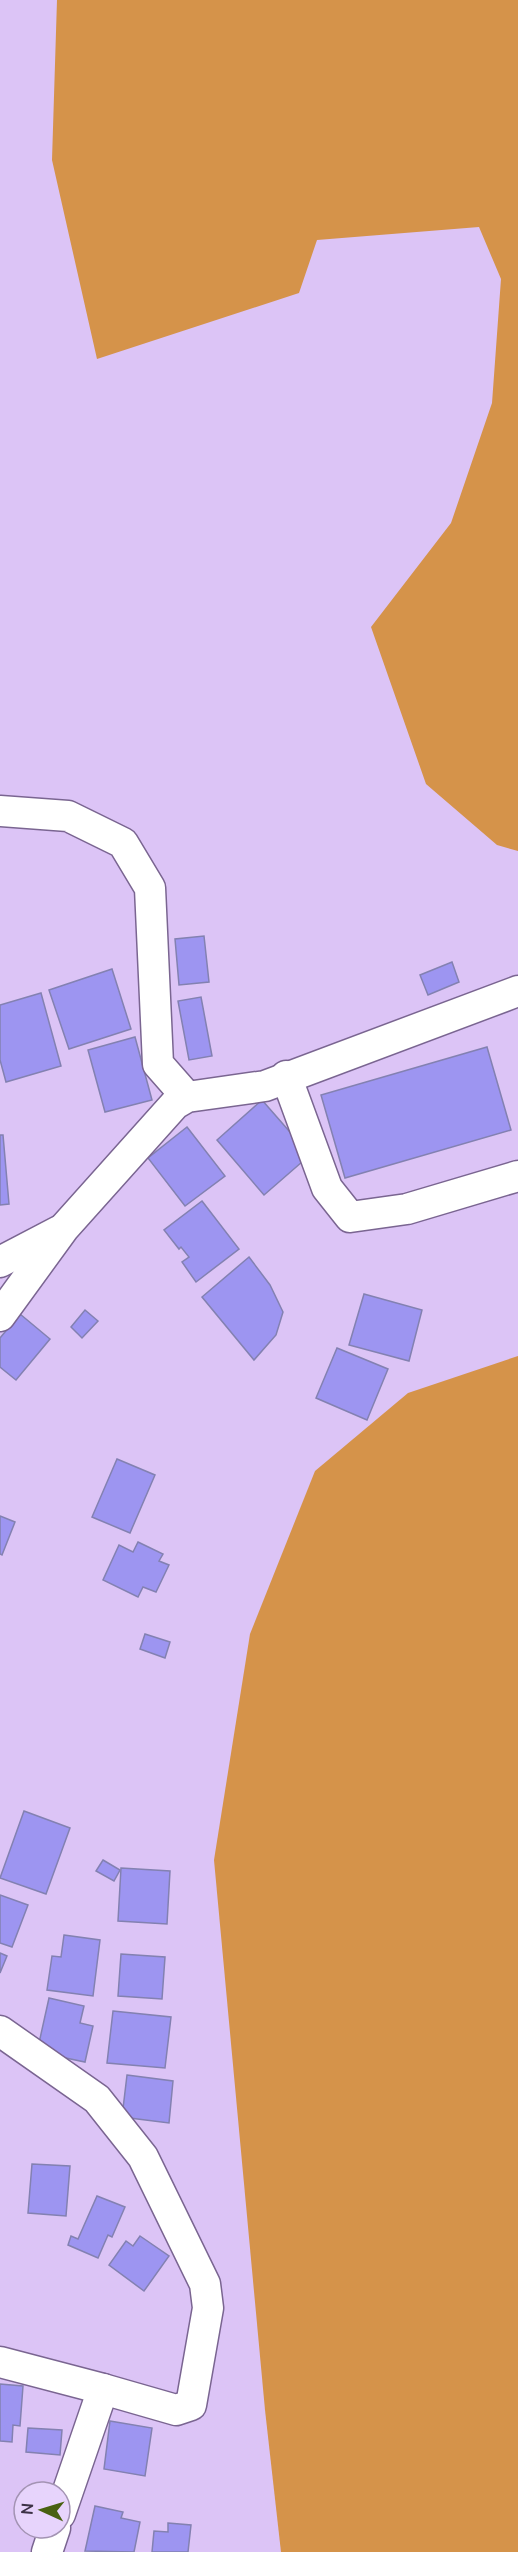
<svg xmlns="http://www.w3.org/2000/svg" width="518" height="2552" font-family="Manrope,sans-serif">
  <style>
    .green { fill: #d5934a }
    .building { fill: #9d95f1; stroke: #8381b1; stroke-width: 1.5 }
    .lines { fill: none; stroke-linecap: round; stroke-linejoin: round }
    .street-casing { stroke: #7a6591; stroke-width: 33 }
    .street { stroke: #fff; stroke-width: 30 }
  </style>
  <rect width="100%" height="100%" fill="#dcc4f6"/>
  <!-- green -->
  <g class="green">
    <polygon points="57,0 518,0 518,851 497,845 426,784 371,627 451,523 492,403 501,279 479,227 317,240 299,293 97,359 52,160"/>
    <polygon points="518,1356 518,2552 281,2552 265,2410 214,1860 250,1634 315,1471 408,1393"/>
  </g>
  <!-- building -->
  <g class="building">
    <polygon points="204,936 209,982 179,985 175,939"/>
    <polygon points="452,962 459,982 428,995 420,975"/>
    <polygon points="112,969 131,1029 69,1049 49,990"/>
    <polygon points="41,993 61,1066 6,1082 0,1060 0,1005"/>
    <polygon points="201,997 212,1056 189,1060 178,1001"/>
    <polygon points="135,1037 152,1100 105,1112 88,1050"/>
    <polygon points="487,1047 511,1130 345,1178 321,1095"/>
    <polygon points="262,1100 310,1155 264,1195 217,1140"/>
    <polygon points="187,1127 225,1176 185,1206 148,1158"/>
    <polygon points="0,1135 3,1135 9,1204 0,1205"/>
    <polygon points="202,1201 239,1249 196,1282 182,1262 189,1257 181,1247 179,1249 164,1230"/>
    <polygon points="249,1257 270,1285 283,1312 276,1335 254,1360 202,1297"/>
    <polygon points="364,1294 422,1310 409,1361 349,1345"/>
    <polygon points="85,1310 98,1321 82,1338 71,1327"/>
    <polygon points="20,1314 50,1339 16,1380 0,1367 0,1338"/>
    <polygon points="337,1348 388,1369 367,1420 316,1398"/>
    <polygon points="117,1459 155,1475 130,1533 92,1517"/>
    <polygon points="0,1516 15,1522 2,1555 0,1554"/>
    <polygon points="138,1542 163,1554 159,1561 169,1565 156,1592 143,1587 138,1597 103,1580 119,1545 133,1552"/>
    <polygon points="145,1634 170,1642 165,1658 140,1649"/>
    <polygon points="24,1811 70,1828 46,1894 0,1878"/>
    <polygon points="103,1860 120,1870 114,1881 96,1871"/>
    <polygon points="121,1868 170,1871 167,1924 118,1921"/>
    <polygon points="0,1895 28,1905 12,1947 0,1943"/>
    <polygon points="64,1935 100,1940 93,1996 47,1990 52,1956 61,1957"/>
    <polygon points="0,1953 7,1956 0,1973"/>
    <polygon points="121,1954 165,1957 162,1999 118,1996"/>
    <polygon points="49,1998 84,2006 80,2023 93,2026 85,2062 37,2052"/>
    <polygon points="113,2011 171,2017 165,2068 107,2063"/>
    <polygon points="127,2075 173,2081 169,2123 122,2117"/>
    <polygon points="32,2164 70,2166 66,2216 28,2213"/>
    <polygon points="97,2196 125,2207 112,2237 108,2235 98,2258 68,2245 71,2236 78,2239"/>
    <polygon points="140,2236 169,2256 144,2291 109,2265 126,2241 133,2246"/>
    <polygon points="0,2384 23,2386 20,2426 13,2425 12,2442 0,2441"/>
    <polygon points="110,2421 152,2428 145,2476 104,2469"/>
    <polygon points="28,2428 62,2430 60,2455 26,2452"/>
    <polygon points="95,2506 123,2512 121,2518 140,2522 134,2552 85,2551"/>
    <polygon points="168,2523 191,2525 188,2552 152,2552 154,2531 168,2532"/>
  </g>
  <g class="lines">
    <defs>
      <g id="street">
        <polyline points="0,811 68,816 123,843 150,888 158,1064 187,1097"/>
        <polyline points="286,1076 327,1188 350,1217 407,1209 518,1176"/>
        <polyline points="0,1262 59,1231"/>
        <polyline points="0,1316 64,1228 175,1104 187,1097 265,1086 518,991"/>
        <polyline points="0,2031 97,2099 143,2157 205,2284 208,2308 191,2405 176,2410 103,2389"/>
        <polyline points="0,2362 103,2389 60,2514"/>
        <polyline points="47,2552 55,2528"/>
      </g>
    </defs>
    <!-- street casing -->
    <use href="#street" class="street-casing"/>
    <!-- street -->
    <use href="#street" class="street"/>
  </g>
  <!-- north arrow -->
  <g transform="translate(42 2510) rotate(274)"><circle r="28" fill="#e7d4fc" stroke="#a393b3" stroke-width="1.5"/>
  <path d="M0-4.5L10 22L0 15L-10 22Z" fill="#486111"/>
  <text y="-9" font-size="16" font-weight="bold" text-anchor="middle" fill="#3c3246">N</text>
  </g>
</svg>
